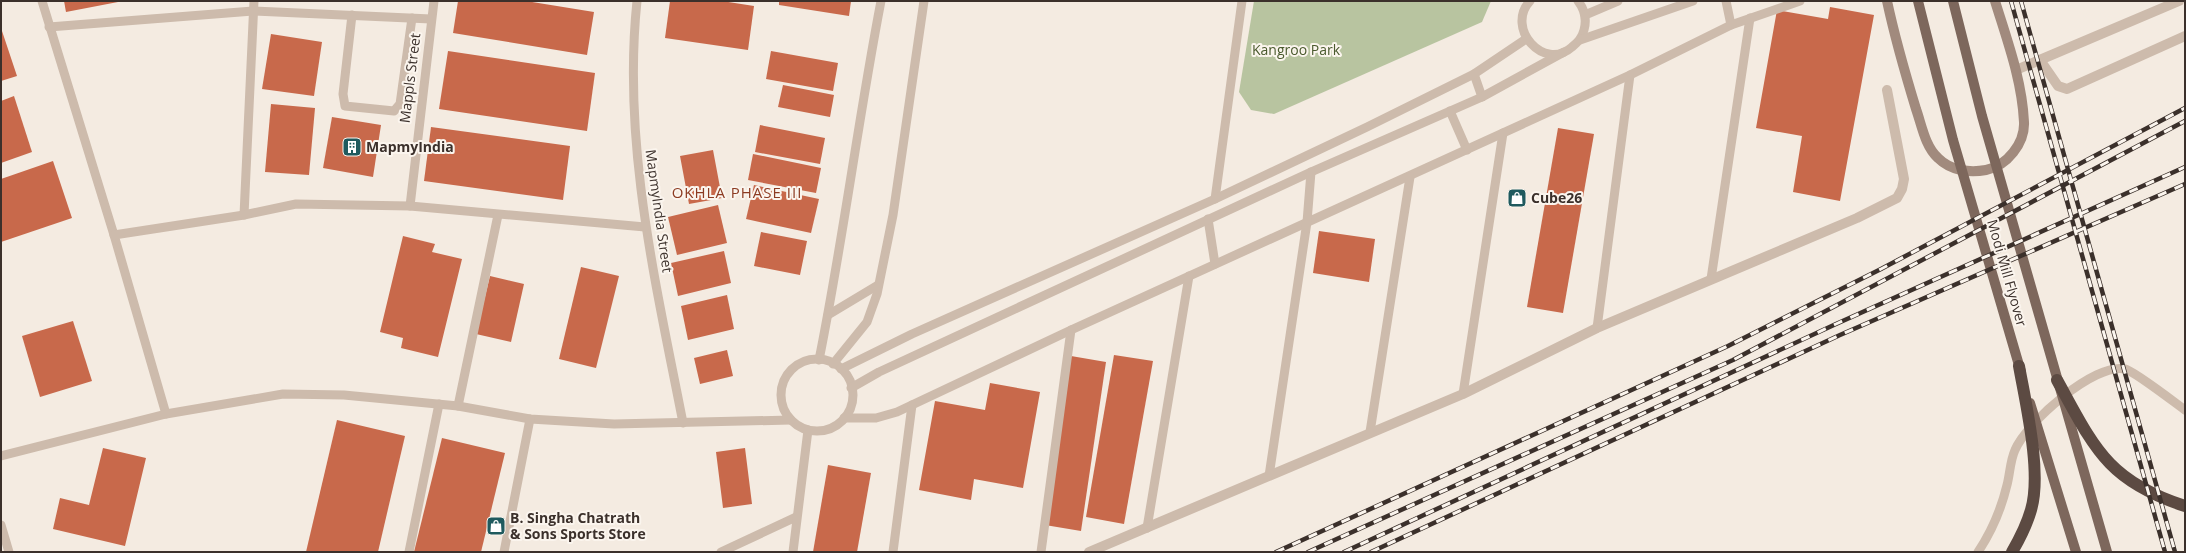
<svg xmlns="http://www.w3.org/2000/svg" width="2186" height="553" font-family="'Open Sans',sans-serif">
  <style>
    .green { fill: #b8c4a0 }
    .building { fill: #c8694b }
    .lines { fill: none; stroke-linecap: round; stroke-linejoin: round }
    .lane { stroke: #cdbbac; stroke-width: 9 }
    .street { stroke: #cdbbac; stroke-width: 10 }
    .secondary { stroke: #a18a7d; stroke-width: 10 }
    .primary { stroke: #7d675c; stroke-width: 10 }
    .highway { stroke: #5c4a42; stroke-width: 12 }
    .rail-casing { stroke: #3b302b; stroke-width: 4.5 }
    .rail { stroke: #fbf5ee; stroke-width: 3; stroke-dasharray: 9; stroke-linecap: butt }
    .labels { text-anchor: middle; stroke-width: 4; stroke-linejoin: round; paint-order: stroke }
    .park-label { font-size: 14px; fill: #4a5a2e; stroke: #fbf5ee }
    .street-label { font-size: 14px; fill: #3b302b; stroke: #fbf5ee }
    .poi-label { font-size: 14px; font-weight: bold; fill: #3b302b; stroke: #fbf5ee; text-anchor: start }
    .neighbourhood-label { font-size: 15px; letter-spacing: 1px; fill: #8c3b22; stroke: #fbf5ee }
  </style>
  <rect width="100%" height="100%" fill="#f4ebe1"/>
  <!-- green -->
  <polygon class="green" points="1254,1 1491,1 1482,22 1274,114 1251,110 1239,92"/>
  <!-- building -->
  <g class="building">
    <polygon points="64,1 118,1 118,2 66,12"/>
    <polygon points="458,1 526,1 594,12 587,55 453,33"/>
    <polygon points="670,1 722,1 754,6 748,50 665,38"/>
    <polygon points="779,1 851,1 849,16 779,5"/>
    <polygon points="1830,7 1874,15 1840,201 1793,192 1802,136 1756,128 1777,10 1828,19"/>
    <polygon points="1,28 17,76 1,81"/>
    <polygon points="271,34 322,42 314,96 262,89"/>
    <polygon points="448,51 595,73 587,131 439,109"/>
    <polygon points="771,51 838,63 833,91 766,79"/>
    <polygon points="783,85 834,95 830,117 778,107"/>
    <polygon points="14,96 32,152 1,163 1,101"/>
    <polygon points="271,104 315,108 309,175 265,172"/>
    <polygon points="332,117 381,125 373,177 323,168"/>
    <polygon points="760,125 825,138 820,164 755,152"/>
    <polygon points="431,127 570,146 563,200 424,181"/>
    <polygon points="1558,128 1594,134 1563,313 1527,307"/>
    <polygon points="713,150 722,198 689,204 680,156"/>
    <polygon points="753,154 821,168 816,193 748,180"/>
    <polygon points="53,161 72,218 1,242 1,179"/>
    <polygon points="754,185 819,199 811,233 746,219"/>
    <polygon points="718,205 727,243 677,255 668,217"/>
    <polygon points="1319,231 1375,239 1369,282 1313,273"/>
    <polygon points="761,232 807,241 800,275 754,266"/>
    <polygon points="403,236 435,244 432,252 462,259 438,357 401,348 403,338 380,332"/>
    <polygon points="724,251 731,283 678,296 671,263"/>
    <polygon points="581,267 619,276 596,368 559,359"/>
    <polygon points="490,276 524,284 511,342 476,334"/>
    <polygon points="727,295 734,329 688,340 681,306"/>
    <polygon points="73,321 92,381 40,397 22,336"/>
    <polygon points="727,350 733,376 700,384 694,358"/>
    <polygon points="1114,355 1153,361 1124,524 1086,517"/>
    <polygon points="1071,356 1106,362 1081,531 1045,525"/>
    <polygon points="990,383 1040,392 1023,488 974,479 971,500 919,490 935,401 985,410"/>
    <polygon points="337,420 405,436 378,552 306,552"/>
    <polygon points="442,438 505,453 481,552 414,552"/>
    <polygon points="103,448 146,458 125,546 53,529 60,498 89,505"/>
    <polygon points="745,448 752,504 723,508 716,452"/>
    <polygon points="828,465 871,473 857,552 813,552"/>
  </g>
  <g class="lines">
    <!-- lane -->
    <g class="lane">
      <polyline points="42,1 114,235 166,414"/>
      <path d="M 637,1 C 622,144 656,284 683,423"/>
      <path d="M 1530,1 C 1505,28 1544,72 1572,47 C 1578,42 1582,38 1584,30 C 1587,19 1585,10 1578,1"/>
      <polyline points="1726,1 1731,25"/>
      <polyline points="352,15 343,94 345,106 394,111 400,104 412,18"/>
      <polyline points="1585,15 1618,1"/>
      <polyline points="49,27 253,11 431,19"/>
      <polyline points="1580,40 1693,1"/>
      <polyline points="1474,74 1482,97"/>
      <polyline points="1450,111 1467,150"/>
      <polyline points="1215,199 1242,1"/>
      <polyline points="410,206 434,1"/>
      <polyline points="244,215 254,1"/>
      <polyline points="1208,219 1215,264"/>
      <polyline points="114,235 244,215 296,204 410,206 645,227"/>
      <polyline points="1711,279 1750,18"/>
      <polyline points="828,315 878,285"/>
      <polyline points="1597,328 1630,75"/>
      <circle cx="817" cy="395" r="36"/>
      <path d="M 819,360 C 843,241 858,120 881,1"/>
      <polyline points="833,364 867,322 877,294 893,215 924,1"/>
      <polyline points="841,369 912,334 1215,199 1367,127 1474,74 1526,39"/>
      <polyline points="851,388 879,372 1311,172 1482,97 1564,52"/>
      <polyline points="1463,394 1503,133"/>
      <polyline points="458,406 498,215"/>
      <polyline points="844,418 876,418 897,412 1071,330 1630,75 1731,25 1800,1"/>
      <polyline points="1370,432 1410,177"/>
      <polyline points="1,456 166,414 283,394 344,395 458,406 530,419 614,424 791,420"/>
      <polyline points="1269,476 1307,222 1311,172"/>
      <polyline points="1,525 9,552"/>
      <polyline points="1147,528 1189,276"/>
      <polyline points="409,552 439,404"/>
      <polyline points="504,552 530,419"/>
      <polyline points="721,552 796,517"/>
      <polyline points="793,552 808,430"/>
      <polyline points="893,552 912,405"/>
      <polyline points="1041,552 1071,330"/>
      <path d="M 1978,552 C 1992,531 2001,510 2007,485 C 2010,474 2010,461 2015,450 C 2026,423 2095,362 2125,369 C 2134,371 2174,402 2185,410"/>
    </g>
    <!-- street -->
    <g class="street">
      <polyline points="2040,60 2058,86 2067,89 2185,36"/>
      <polyline points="2016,70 2179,1"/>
      <polyline points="1089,552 1463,394 1597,328 1857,218 1897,198 1902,189 1904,179 1887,90"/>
    </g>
    <!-- secondary -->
    <path class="secondary" d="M 1887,1 C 1895,38 1905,73 1916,109 C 1922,126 1925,146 1938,158 C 1951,171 1970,173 1986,170 C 2007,166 2025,143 2024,122 C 2022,80 2007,40 1995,1"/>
    <!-- primary -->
    <g class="primary">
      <polyline points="1918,1 1953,140 2021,372"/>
      <polyline points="1953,1 1982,116 2107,552"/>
      <polyline points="2030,403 2076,552"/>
    </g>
    <!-- highway -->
    <g class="highway">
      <path d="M 2057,380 C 2094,447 2107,481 2185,506"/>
      <path d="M 2012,552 C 2019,540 2027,524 2031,510 C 2042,473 2026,405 2019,366"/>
    </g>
    <defs>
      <g id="rail">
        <polyline points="2011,1 2165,552"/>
        <polyline points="2021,1 2175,552"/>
        <polyline points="1276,552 1728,346 1881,269 2185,108"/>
        <polyline points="1308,552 1733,360 2185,121"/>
        <polyline points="1344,552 1836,324 2185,167"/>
        <polyline points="1371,552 1840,335 2185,184"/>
      </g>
    </defs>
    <!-- rail casing -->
    <use href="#rail" class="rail-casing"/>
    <!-- rail -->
    <use href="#rail" class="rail"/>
  </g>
  <!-- icons -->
  <defs>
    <symbol id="building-square" viewBox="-11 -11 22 22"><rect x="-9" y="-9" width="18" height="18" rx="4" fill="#1f5a5e" stroke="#fbf5ee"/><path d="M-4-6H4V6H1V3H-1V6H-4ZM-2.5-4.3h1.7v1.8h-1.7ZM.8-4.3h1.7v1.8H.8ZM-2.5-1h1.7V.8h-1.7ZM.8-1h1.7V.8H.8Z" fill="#fff"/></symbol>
    <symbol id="shop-square" viewBox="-11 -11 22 22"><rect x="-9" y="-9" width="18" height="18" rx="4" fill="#1f5a5e" stroke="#fbf5ee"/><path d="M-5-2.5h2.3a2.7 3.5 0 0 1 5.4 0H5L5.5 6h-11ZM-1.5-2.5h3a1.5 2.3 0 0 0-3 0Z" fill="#fff"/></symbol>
  </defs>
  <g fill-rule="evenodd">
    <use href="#building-square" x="341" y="136" width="22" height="22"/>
    <use href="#shop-square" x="1506" y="187" width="22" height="22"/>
    <use href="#shop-square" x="485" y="515" width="22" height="22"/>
  </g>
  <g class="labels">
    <!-- park labels -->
    <g class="park-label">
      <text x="1296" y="55">Kangroo Park</text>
    </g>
    <!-- street labels -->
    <g class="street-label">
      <text transform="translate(410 78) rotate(-83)" y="5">Mappls Street</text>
      <text transform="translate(659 211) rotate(82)" y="5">MapmyIndia Street</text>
      <text transform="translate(2007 273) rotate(74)" y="5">Modi Mill Flyover</text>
    </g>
    <!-- poi labels -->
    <g class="poi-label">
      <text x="366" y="152">MapmyIndia</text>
      <text x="1531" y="203">Cube26</text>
      <text x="510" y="523">B. Singha Chatrath<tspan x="510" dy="16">&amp; Sons Sports Store</tspan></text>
    </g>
    <!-- neighbourhood labels -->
    <g class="neighbourhood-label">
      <text x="737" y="198">OKHLA PHASE III</text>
    </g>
  </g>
  <!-- border -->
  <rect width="2186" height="553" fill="none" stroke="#3b302b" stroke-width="4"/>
</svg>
